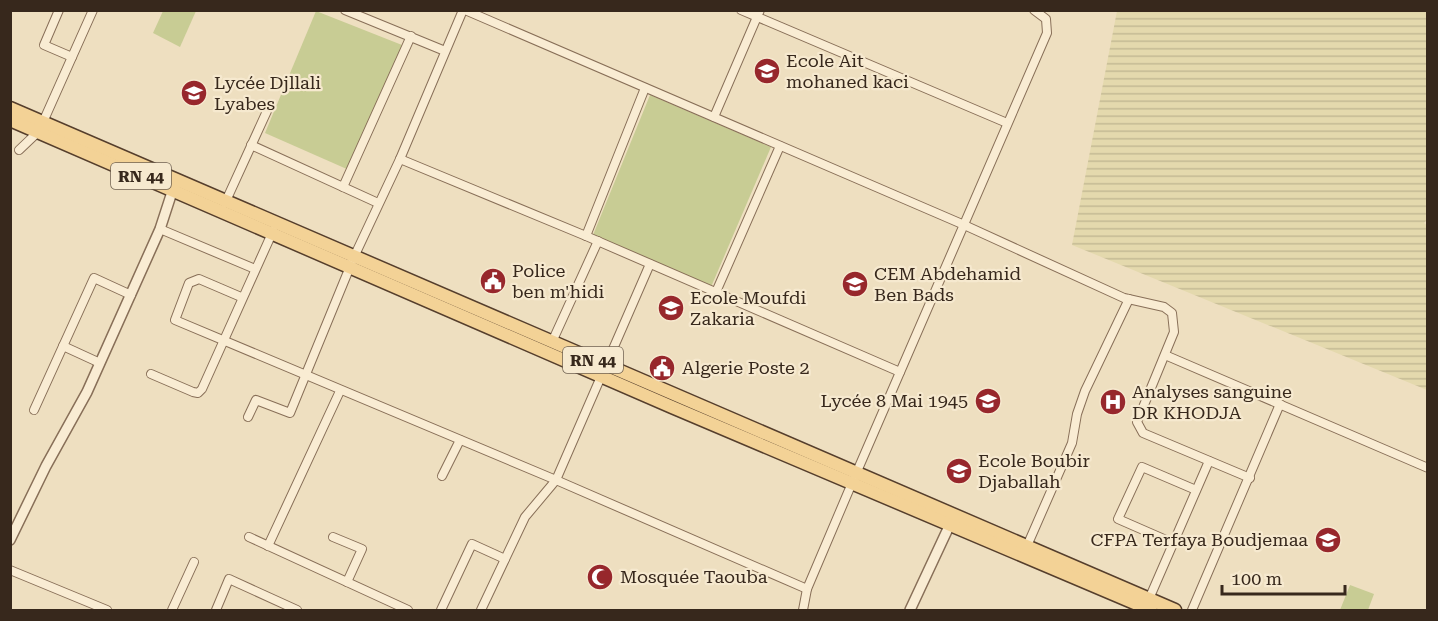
<svg xmlns="http://www.w3.org/2000/svg" width="1438" height="621" font-family="'Roboto Serif',serif">
  <style>
    .farmland { fill: url(#farmland-rules) }
    .park { fill: #c8cc94 }
    .lines { fill: none; stroke-linecap: round; stroke-linejoin: round }
    .minor-casing { stroke: #886f58; stroke-width: 10 }
    .tertiary-casing { stroke: #886f58; stroke-width: 12 }
    .primary-casing { stroke: #553e2c; stroke-width: 15 }
    .minor { stroke: #f9ecd3; stroke-width: 8 }
    .tertiary { stroke: #f9ecd3; stroke-width: 9 }
    .primary { stroke: #f3d296; stroke-width: 12 }
    .labels { text-anchor: middle; stroke-width: 4.5; stroke-linejoin: round; paint-order: stroke }
    .shield { fill: #f6e9cf; stroke: #706252; stroke-width: 1.5 }
    .shield-label { font-size: 16px; font-weight: bold; fill: #37281c }
    .poi-label { font-size: 18px; fill: #37281c; stroke: #f6e9cf; text-anchor: start }
  </style>
  <defs>
    <pattern id="farmland-rules" width="6" height="5" patternUnits="userSpaceOnUse" patternTransform="scale(1.5)"><rect width="6" height="5" fill="#e4d9ad"/><path d="M0 2.5h6" fill="none" stroke="#c4ba94"/></pattern>
  </defs>
  <rect width="100%" height="100%" fill="#eedfc0"/>
  <!-- farmland -->
  <polygon class="farmland" points="1117,11 1427,11 1428,219 1424,223 1428,226 1427,390 1072,245"/>
  <!-- park -->
  <g class="park">
    <polygon points="163,11 196,11 180,47 153,33"/>
    <polygon points="316,11 402,45 349,170 265,133"/>
    <polygon points="650,95 771,147 711,287 593,235"/>
    <polygon points="1350,585 1374,594 1368,610 1340,610"/>
  </g>
  <g class="lines">
    <defs>
      <g id="minor">
        <polyline points="59,10 44,45 72,57"/>
        <polyline points="345,10 445,51"/>
        <polyline points="465,10 962,224 1124,298 1164,307 1172,313 1174,332 1137,422 1143,433 1250,478"/>
        <polyline points="741,10 1007,123"/>
        <polyline points="714,117 760,10"/>
        <polyline points="251,145 378,203"/>
        <polyline points="19,150 39,131 93,10"/>
        <polyline points="400,159 586,236 900,372"/>
        <polyline points="343,187 411,36"/>
        <polyline points="225,203 267,111"/>
        <polyline points="160,229 255,269"/>
        <polyline points="586,236 645,88"/>
        <polyline points="716,292 780,146"/>
        <polyline points="241,297 199,279 189,283 175,320 556,480 807,589"/>
        <polyline points="552,342 598,241"/>
        <polyline points="63,346 100,363"/>
        <polyline points="1165,355 1428,468"/>
        <polyline points="151,374 193,392 198,393 202,389 273,231"/>
        <polyline points="34,410 94,278 131,295"/>
        <polyline points="248,417 256,400 290,413 354,257 400,159 463,10"/>
        <polyline points="442,476 460,440"/>
        <polyline points="249,537 408,610"/>
        <polyline points="333,537 362,549 347,582"/>
        <polyline points="1173,543 1118,519 1142,467 1196,490"/>
        <polyline points="268,546 340,391"/>
        <polyline points="1027,546 1072,443 1077,414 1085,391 1129,299"/>
        <polyline points="10,570 107,610"/>
        <polyline points="1149,599 1209,461"/>
        <polyline points="172,610 194,562"/>
        <polyline points="216,610 229,579 297,610"/>
        <polyline points="441,610 472,544 505,559"/>
        <polyline points="481,610 525,517 556,480 650,264"/>
        <polyline points="803,610 807,589 852,483 1047,33 1046,19 1034,10"/>
        <polyline points="1192,610 1280,404"/>
      </g>
      <g id="tertiary">
        <polyline points="10,540 46,466 87,392 160,229 174,186"/>
        <polyline points="910,610 952,520"/>
      </g>
      <g id="primary">
        <polyline points="10,108 1175,610"/>
        <polyline points="10,120 672,407 1151,610"/>
      </g>
    </defs>
    <!-- minor casing -->
    <use href="#minor" class="minor-casing"/>
    <!-- tertiary casing -->
    <use href="#tertiary" class="tertiary-casing"/>
    <!-- primary casing -->
    <use href="#primary" class="primary-casing"/>
    <!-- minor -->
    <use href="#minor" class="minor"/>
    <!-- tertiary -->
    <use href="#tertiary" class="tertiary"/>
    <!-- primary -->
    <use href="#primary" class="primary"/>
  </g>
  <!-- icons -->
  <defs>
    <symbol id="school-disc" viewBox="-11 -11 22 22"><circle r="9.5" fill="#97272c" stroke="#f6e9cf"/><path d="M0-5L7-2L0 1L-7-2ZM-4 1L0 2.5L4 1V4Q0 6-4 4Z" fill="#fff"/></symbol>
    <symbol id="civic-disc" viewBox="-11 -11 22 22"><circle r="9.5" fill="#97272c" stroke="#f6e9cf"/><path d="M-.6-6.5H3V-4.5H.6V-3L4-1V1h2V6H-6V1h2V-1L-.6-3ZM-1.2 2.5V6h2.4V2.5Z" fill="#fff"/></symbol>
    <symbol id="hospital-disc" viewBox="-11 -11 22 22"><circle r="9.5" fill="#97272c" stroke="#f6e9cf"/><path d="M-5-5h3v3.5h4V-5h3V5h-3V1.5h-4V5h-3Z" fill="#fff"/></symbol>
    <symbol id="university-disc" viewBox="-11 -11 22 22"><circle r="9.5" fill="#97272c" stroke="#f6e9cf"/><path d="M0-5L7-2L0 1L-7-2ZM-4 1L0 2.5L4 1V4Q0 6-4 4Z" fill="#fff"/></symbol>
    <symbol id="mosque-disc" viewBox="-11 -11 22 22"><circle r="9.5" fill="#97272c" stroke="#f6e9cf"/><path d="M3.5-4.9A6 6 0 1 0 3.5 4.9A5 5 0 1 1 3.5-4.9Z" fill="#fff"/></symbol>
  </defs>
  <g fill-rule="evenodd">
    <use href="#school-disc" x="752" y="56" width="30" height="30"/>
    <use href="#school-disc" x="179" y="78" width="30" height="30"/>
    <use href="#civic-disc" x="478" y="266" width="30" height="30"/>
    <use href="#school-disc" x="840" y="269" width="30" height="30"/>
    <use href="#school-disc" x="656" y="293" width="30" height="30"/>
    <use href="#civic-disc" x="647" y="353" width="30" height="30"/>
    <use href="#school-disc" x="973" y="386" width="30" height="30"/>
    <use href="#hospital-disc" x="1098" y="387" width="30" height="30"/>
    <use href="#school-disc" x="944" y="456" width="30" height="30"/>
    <use href="#university-disc" x="1313" y="525" width="30" height="30"/>
    <use href="#mosque-disc" x="585" y="562" width="30" height="30"/>
  </g>
  <g class="labels">
    <!-- shield labels -->
    <g class="shield">
      <rect x="111" y="163" width="60" height="26" rx="4.5"/>
      <rect x="563" y="347" width="60" height="26" rx="4.5"/>
    </g>
    <g class="shield-label">
      <text x="141" y="182">RN 44</text>
      <text x="593" y="366">RN 44</text>
    </g>
    <!-- poi labels -->
    <g class="poi-label">
      <text x="786" y="67">Ecole Ait<tspan x="786" dy="21">mohaned kaci</tspan></text>
      <text x="214" y="89">Lycée Djllali<tspan x="214" dy="21">Lyabes</tspan></text>
      <text x="512" y="277">Police<tspan x="512" dy="21">ben m'hidi</tspan></text>
      <text x="874" y="280">CEM Abdehamid<tspan x="874" dy="21">Ben Bads</tspan></text>
      <text x="690" y="304">Ecole Moufdi<tspan x="690" dy="21">Zakaria</tspan></text>
      <text x="682" y="374">Algerie Poste 2</text>
      <text x="1132" y="398">Analyses sanguine<tspan x="1132" dy="21">DR KHODJA</tspan></text>
      <text x="968" y="407" text-anchor="end">Lycée 8 Mai 1945</text>
      <text x="978" y="467">Ecole Boubir<tspan x="978" dy="21">Djaballah</tspan></text>
      <text x="1308" y="546" text-anchor="end">CFPA Terfaya Boudjemaa</text>
      <text x="620" y="583">Mosquée Taouba</text>
    </g>
  </g>
  <!-- border -->
  <rect width="1438" height="621" fill="none" stroke="#37281c" stroke-width="24"/>
  <!-- scale -->
  <path d="M1222 585v9h123v-9" fill="none" stroke="#37281c" stroke-width="3"/>
  <text x="1231" y="585" font-size="18" fill="#37281c" stroke="#f6e9cf" stroke-width="4.5" paint-order="stroke">100 m</text>
</svg>
